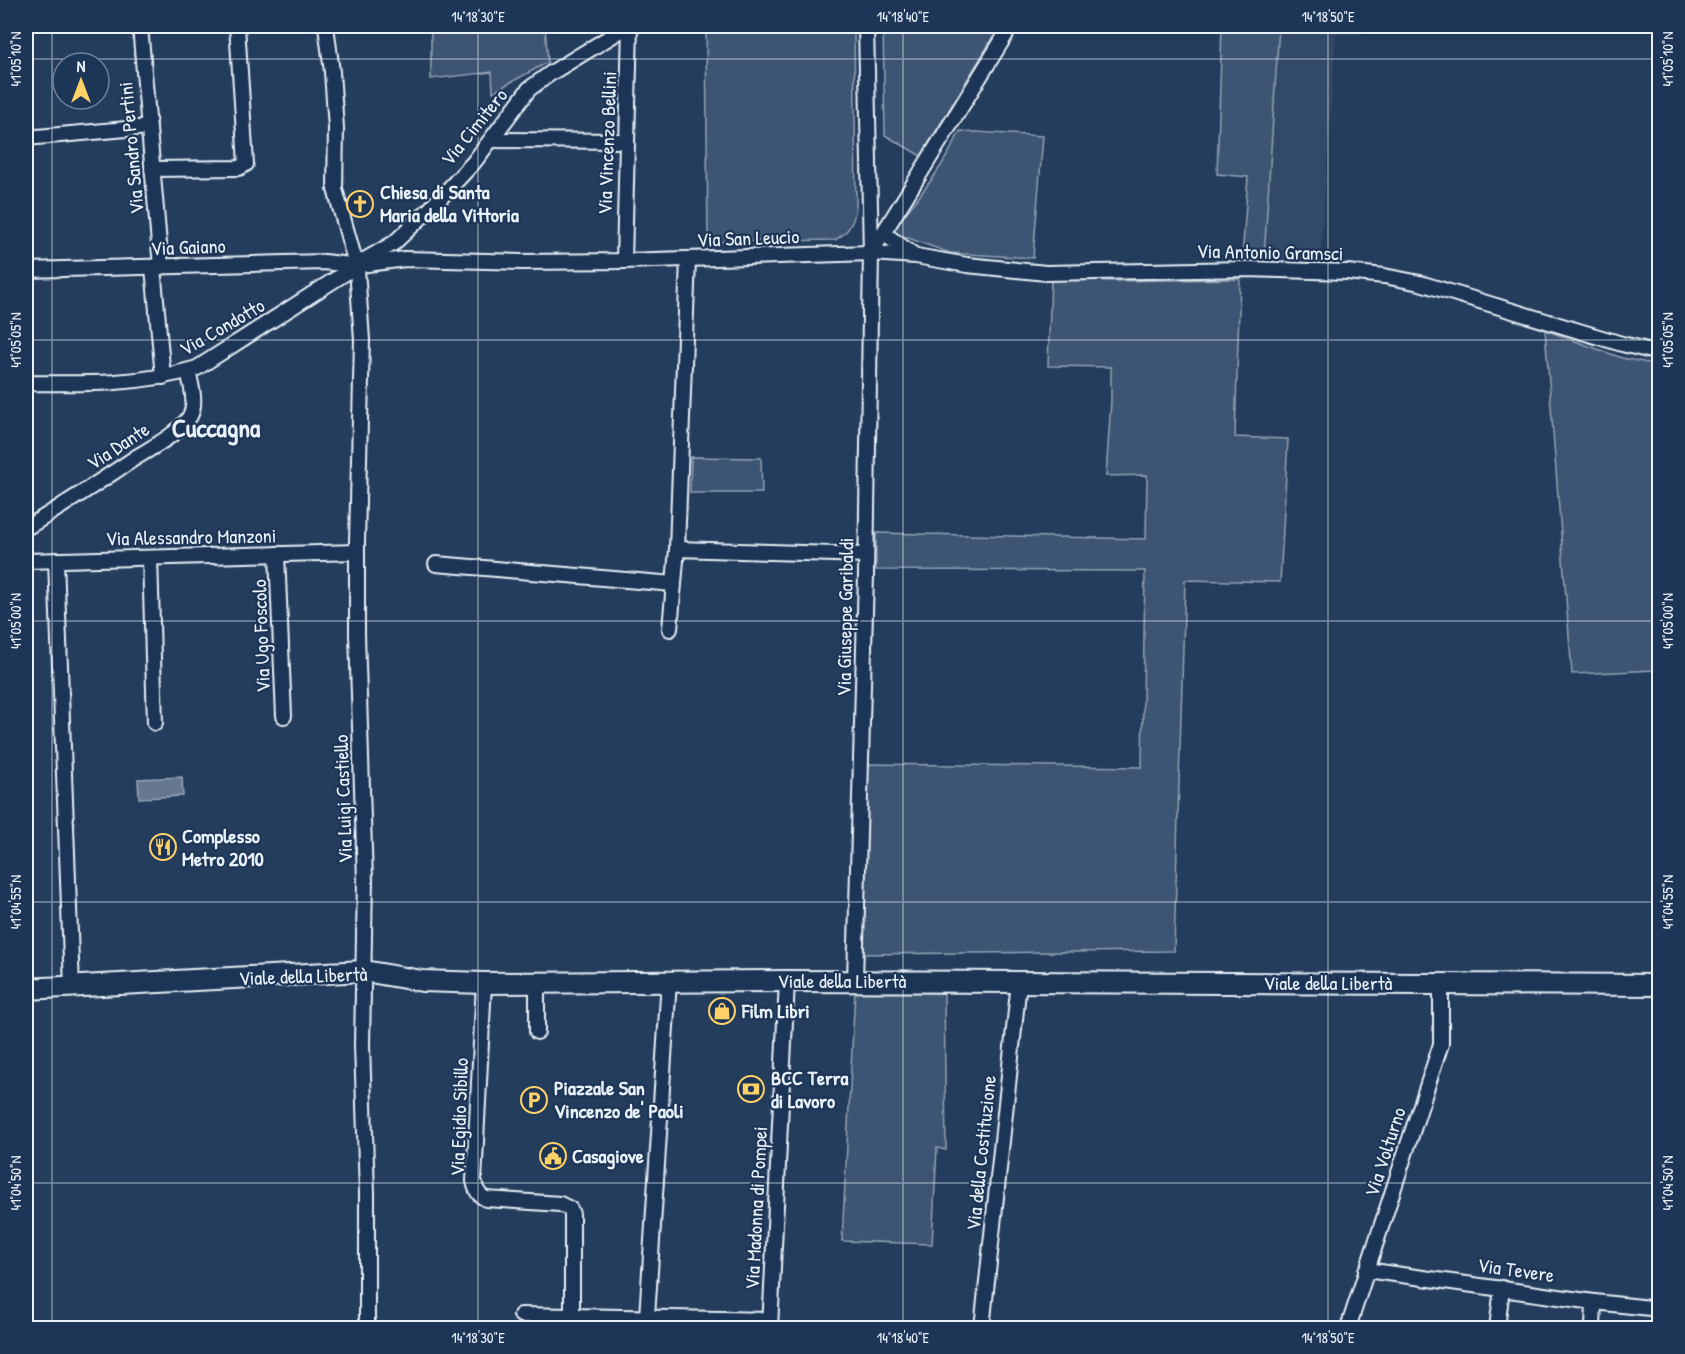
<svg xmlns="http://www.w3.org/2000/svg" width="1685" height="1354" font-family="'Patrick Hand',sans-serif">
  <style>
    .built { fill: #334a68 }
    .green { fill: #3e5472; stroke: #93a2b5; stroke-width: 1.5 }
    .water { fill: #657890; stroke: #99a8ba; stroke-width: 1.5 }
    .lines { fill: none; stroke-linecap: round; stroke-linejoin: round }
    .street-casing { stroke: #e8f1f8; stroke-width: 18 }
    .secondary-casing { stroke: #e8f1f8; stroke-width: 24 }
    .street { stroke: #1d3557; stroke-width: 14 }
    .secondary { stroke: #1d3557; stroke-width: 20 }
    .ticks { fill: none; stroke: #e8f1f8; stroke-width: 1.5; stroke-opacity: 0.45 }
    .labels { text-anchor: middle; stroke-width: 4.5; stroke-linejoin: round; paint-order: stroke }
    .street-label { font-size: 20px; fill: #e8f1f8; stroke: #1d3557 }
    .poi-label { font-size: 20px; font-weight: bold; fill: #e8f1f8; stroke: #1d3557; text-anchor: start }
    .district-label { font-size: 26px; font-weight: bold; fill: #e8f1f8; stroke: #1d3557 }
    .neatline { fill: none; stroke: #e8f1f8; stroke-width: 2 }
    .ticks-label { font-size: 15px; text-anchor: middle; fill: #e8f1f8 }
  </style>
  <rect width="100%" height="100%" fill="#253d5d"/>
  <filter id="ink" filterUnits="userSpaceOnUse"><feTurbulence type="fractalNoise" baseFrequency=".0167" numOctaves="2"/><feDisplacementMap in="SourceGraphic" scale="12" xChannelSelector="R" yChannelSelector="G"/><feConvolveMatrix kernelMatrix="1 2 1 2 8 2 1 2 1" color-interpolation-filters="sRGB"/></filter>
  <g filter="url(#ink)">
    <!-- built -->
    <polygon class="built" points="1279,26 1363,26 1363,34 1336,34 1320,260 1264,257"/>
    <!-- green -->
    <g class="green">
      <polygon points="431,26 545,26 548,62 493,92 492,72 431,79"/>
      <path d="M 706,26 L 854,26 L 856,207 C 854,222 849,232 835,240 L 708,242 Z"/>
      <polygon points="883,26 1000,26 921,156 885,135"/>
      <polygon points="1222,26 1279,26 1264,257 1242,258 1248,177 1217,174"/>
      <path d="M 960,131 L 1043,136 L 1033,258 L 950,253 L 891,232 C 917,199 943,169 960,131 Z"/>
      <polygon points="1051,277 1111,281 1240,279 1235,437 1288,439 1280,582 1185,580 1174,951 856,954 861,764 1142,767 1145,571 876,570 876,533 1146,539 1147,475 1106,476 1111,401 1111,367 1048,366"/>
      <polygon points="1545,330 1622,358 1659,365 1656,510 1656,670 1572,674"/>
      <polygon points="691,457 761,458 762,493 690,493"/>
      <polygon points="855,991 944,993 946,1150 937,1148 932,1244 842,1241"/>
    </g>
    <!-- water -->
    <polygon class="water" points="182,777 183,796 139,798 138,779"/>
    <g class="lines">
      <defs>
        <g id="street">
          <polyline points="140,26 161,267"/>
          <polyline points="326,26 332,72 336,128 335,189 355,261"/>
          <polyline points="26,138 149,127"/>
          <polyline points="491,140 627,141"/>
          <polyline points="152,169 239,168 246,164 237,26"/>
          <polyline points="883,233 914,255"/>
          <polyline points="871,253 1011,26"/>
          <polyline points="624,261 630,26"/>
          <polyline points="361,262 394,243 431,208 474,162 529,89 551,73 628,26"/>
          <polyline points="360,265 405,259 522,262 624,261 871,253 916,256 967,265 1046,273 1247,269 1347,272 1384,276 1420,283 1622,344 1660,353"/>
          <polyline points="153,267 163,377"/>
          <polyline points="357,269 362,340 357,541 357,634 365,880 362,1045 367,1193 367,1328"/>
          <polyline points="26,270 324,262 351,265"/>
          <path d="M 26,383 C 84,384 141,385 197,368 L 353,268"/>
          <path d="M 26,528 C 63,506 99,482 135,458 C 151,448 180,433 190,416 C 197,403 191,384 188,371"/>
          <polyline points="677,549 688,259"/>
          <polyline points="277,554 284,716"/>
          <polyline points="150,558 155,723"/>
          <polyline points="56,560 72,987"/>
          <polyline points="26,561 357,552"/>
          <polyline points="436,564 674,584"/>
          <polyline points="670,629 677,549 866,555"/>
          <polyline points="855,981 866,575 871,253 866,26"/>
          <path d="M 484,983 L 474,1181 C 476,1190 478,1195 486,1199 L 560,1204 L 570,1209 L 572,1214 L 572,1316"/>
          <polyline points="537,1032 537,982"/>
          <polyline points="1366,1270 1594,1302 1660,1309"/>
          <polyline points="521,1315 770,1320"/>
          <polyline points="647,1317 669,981"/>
          <polyline points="770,1328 787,981"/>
          <polyline points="982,1328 1019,982"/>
          <polyline points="1348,1328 1441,1044 1441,984"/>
          <polyline points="1497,1328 1502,1288"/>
          <polyline points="1593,1328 1594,1302"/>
        </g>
        <polyline id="secondary" points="26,989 364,971 422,981 484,983 787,981 1660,985"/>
      </defs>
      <!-- street casing -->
      <use href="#street" class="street-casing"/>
      <!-- secondary casing -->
      <use href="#secondary" class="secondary-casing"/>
      <!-- street -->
      <use href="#street" class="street"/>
      <!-- secondary -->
      <use href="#secondary" class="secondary"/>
    </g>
  </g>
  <!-- ticks -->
  <path class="ticks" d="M 52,26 L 52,1328M 478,26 L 478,1328M 903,26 L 903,1328M 1328,26 L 1328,1328M 26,59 L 1660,59M 26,340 L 1660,340M 26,621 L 1660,621M 26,902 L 1660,902M 26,1183 L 1660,1183"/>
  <!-- icons -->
  <defs>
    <symbol id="church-ring" viewBox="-11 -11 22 22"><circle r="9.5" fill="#1d3557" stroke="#ffd166" stroke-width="1.5"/><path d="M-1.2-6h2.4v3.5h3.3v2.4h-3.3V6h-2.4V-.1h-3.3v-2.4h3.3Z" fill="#ffd166"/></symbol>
    <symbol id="restaurant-ring" viewBox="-11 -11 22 22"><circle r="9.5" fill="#1d3557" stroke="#ffd166" stroke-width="1.5"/><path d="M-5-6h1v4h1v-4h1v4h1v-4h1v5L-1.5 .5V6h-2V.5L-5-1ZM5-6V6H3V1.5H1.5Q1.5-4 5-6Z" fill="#ffd166"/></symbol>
    <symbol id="shop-ring" viewBox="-11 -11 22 22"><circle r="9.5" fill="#1d3557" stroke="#ffd166" stroke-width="1.5"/><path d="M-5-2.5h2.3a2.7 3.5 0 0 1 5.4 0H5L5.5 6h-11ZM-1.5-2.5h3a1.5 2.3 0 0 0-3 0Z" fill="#ffd166"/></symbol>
    <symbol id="bank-ring" viewBox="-11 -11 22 22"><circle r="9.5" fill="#1d3557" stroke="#ffd166" stroke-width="1.5"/><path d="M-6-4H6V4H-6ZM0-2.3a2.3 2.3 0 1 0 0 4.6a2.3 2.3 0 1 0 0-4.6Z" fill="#ffd166"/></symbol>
    <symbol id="parking-ring" viewBox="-11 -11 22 22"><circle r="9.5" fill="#1d3557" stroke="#ffd166" stroke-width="1.5"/><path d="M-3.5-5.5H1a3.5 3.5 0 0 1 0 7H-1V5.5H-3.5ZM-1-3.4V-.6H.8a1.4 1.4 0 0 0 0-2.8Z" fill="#ffd166"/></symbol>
    <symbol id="civic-ring" viewBox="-11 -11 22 22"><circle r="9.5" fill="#1d3557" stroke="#ffd166" stroke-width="1.5"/><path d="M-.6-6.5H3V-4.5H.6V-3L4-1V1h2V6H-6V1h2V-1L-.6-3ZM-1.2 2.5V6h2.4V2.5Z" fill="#ffd166"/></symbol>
  </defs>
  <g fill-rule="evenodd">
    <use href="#church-ring" x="345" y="189" width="30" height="30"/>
    <use href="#restaurant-ring" x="148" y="832" width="30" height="30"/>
    <use href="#shop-ring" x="707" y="996" width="30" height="30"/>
    <use href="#bank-ring" x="736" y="1074" width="30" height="30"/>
    <use href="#parking-ring" x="519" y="1085" width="30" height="30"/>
    <use href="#civic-ring" x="538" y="1141" width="30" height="30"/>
  </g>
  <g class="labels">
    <!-- street labels -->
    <g class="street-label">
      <text transform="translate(474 127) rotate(-51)" y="7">Via Cimitero</text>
      <text transform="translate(607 143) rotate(-88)" y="7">Via Vincenzo Bellini</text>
      <text transform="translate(131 148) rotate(-95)" y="7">Via Sandro Pertini</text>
      <text transform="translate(748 238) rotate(-2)" y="7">Via San Leucio</text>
      <text transform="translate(188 247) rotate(-2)" y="7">Via Gaiano</text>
      <text transform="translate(1270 252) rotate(1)" y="7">Via Antonio Gramsci</text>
      <text transform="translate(222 327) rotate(-30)" y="7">Via Condotto</text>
      <text transform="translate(118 446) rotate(-33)" y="7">Via Dante</text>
      <text transform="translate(191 537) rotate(-1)" y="7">Via Alessandro Manzoni</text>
      <text transform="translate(845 617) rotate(-89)" y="7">Via Giuseppe Garibaldi</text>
      <text transform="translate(261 636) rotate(-92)" y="7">Via Ugo Foscolo</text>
      <text transform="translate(343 799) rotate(-92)" y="7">Via Luigi Castiello</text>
      <text transform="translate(303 976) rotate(-2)" y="7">Viale della Libertà</text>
      <text x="842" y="988">Viale della Libertà</text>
      <text x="1328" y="990">Viale della Libertà</text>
      <text transform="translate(459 1117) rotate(-88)" y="7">Via Egidio Sibillo</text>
      <text transform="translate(1385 1152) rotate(-72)" y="7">Via Volturno</text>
      <text transform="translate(981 1153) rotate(-84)" y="7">Via della Costituzione</text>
      <text transform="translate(756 1208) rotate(-87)" y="7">Via Madonna di Pompei</text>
      <text transform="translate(1516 1270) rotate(8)" y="7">Via Tevere</text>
    </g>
    <!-- poi labels -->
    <g class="poi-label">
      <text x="380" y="199">Chiesa di Santa<tspan x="380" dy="23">Maria della Vittoria</tspan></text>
      <text x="182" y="843">Complesso<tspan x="182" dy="23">Metro 2010</tspan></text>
      <text x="742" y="1018">Film Libri</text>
      <text x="771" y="1085">BCC Terra<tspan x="771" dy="23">di Lavoro</tspan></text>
      <text x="554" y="1095">Piazzale San<tspan x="554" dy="23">Vincenzo de' Paoli</tspan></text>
      <text x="572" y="1163">Casagiove</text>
    </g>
    <!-- district labels -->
    <g class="district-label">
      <text x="216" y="437">Cuccagna</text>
    </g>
  </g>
  <!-- margin -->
  <rect width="1685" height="1354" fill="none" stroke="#1d3557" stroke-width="66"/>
  <!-- north arrow -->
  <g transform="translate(81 81)"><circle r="28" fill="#1d3557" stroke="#6e8097" stroke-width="1.5"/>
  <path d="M0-4.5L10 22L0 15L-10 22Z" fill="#ffd166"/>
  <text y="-9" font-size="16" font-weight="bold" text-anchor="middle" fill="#e8f1f8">N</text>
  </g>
  <rect x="33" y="33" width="1619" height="1288" class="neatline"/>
  <g class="ticks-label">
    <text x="478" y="22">14°18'30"E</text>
    <text x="903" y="22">14°18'40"E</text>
    <text x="1328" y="22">14°18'50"E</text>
    <text transform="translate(16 59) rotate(-90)" y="5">41°05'10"N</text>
    <text transform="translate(1668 59) rotate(-90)" y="5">41°05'10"N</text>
    <text transform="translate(16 340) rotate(-90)" y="5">41°05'05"N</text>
    <text transform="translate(1668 340) rotate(-90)" y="5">41°05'05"N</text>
    <text transform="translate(16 621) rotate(-90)" y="5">41°05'00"N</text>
    <text transform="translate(1668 621) rotate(-90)" y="5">41°05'00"N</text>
    <text transform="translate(16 902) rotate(-90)" y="5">41°04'55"N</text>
    <text transform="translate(1668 902) rotate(-90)" y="5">41°04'55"N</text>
    <text transform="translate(16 1183) rotate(-90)" y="5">41°04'50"N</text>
    <text transform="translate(1668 1183) rotate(-90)" y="5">41°04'50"N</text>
    <text x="478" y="1343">14°18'30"E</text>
    <text x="903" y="1343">14°18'40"E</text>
    <text x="1328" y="1343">14°18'50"E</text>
  </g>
</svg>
